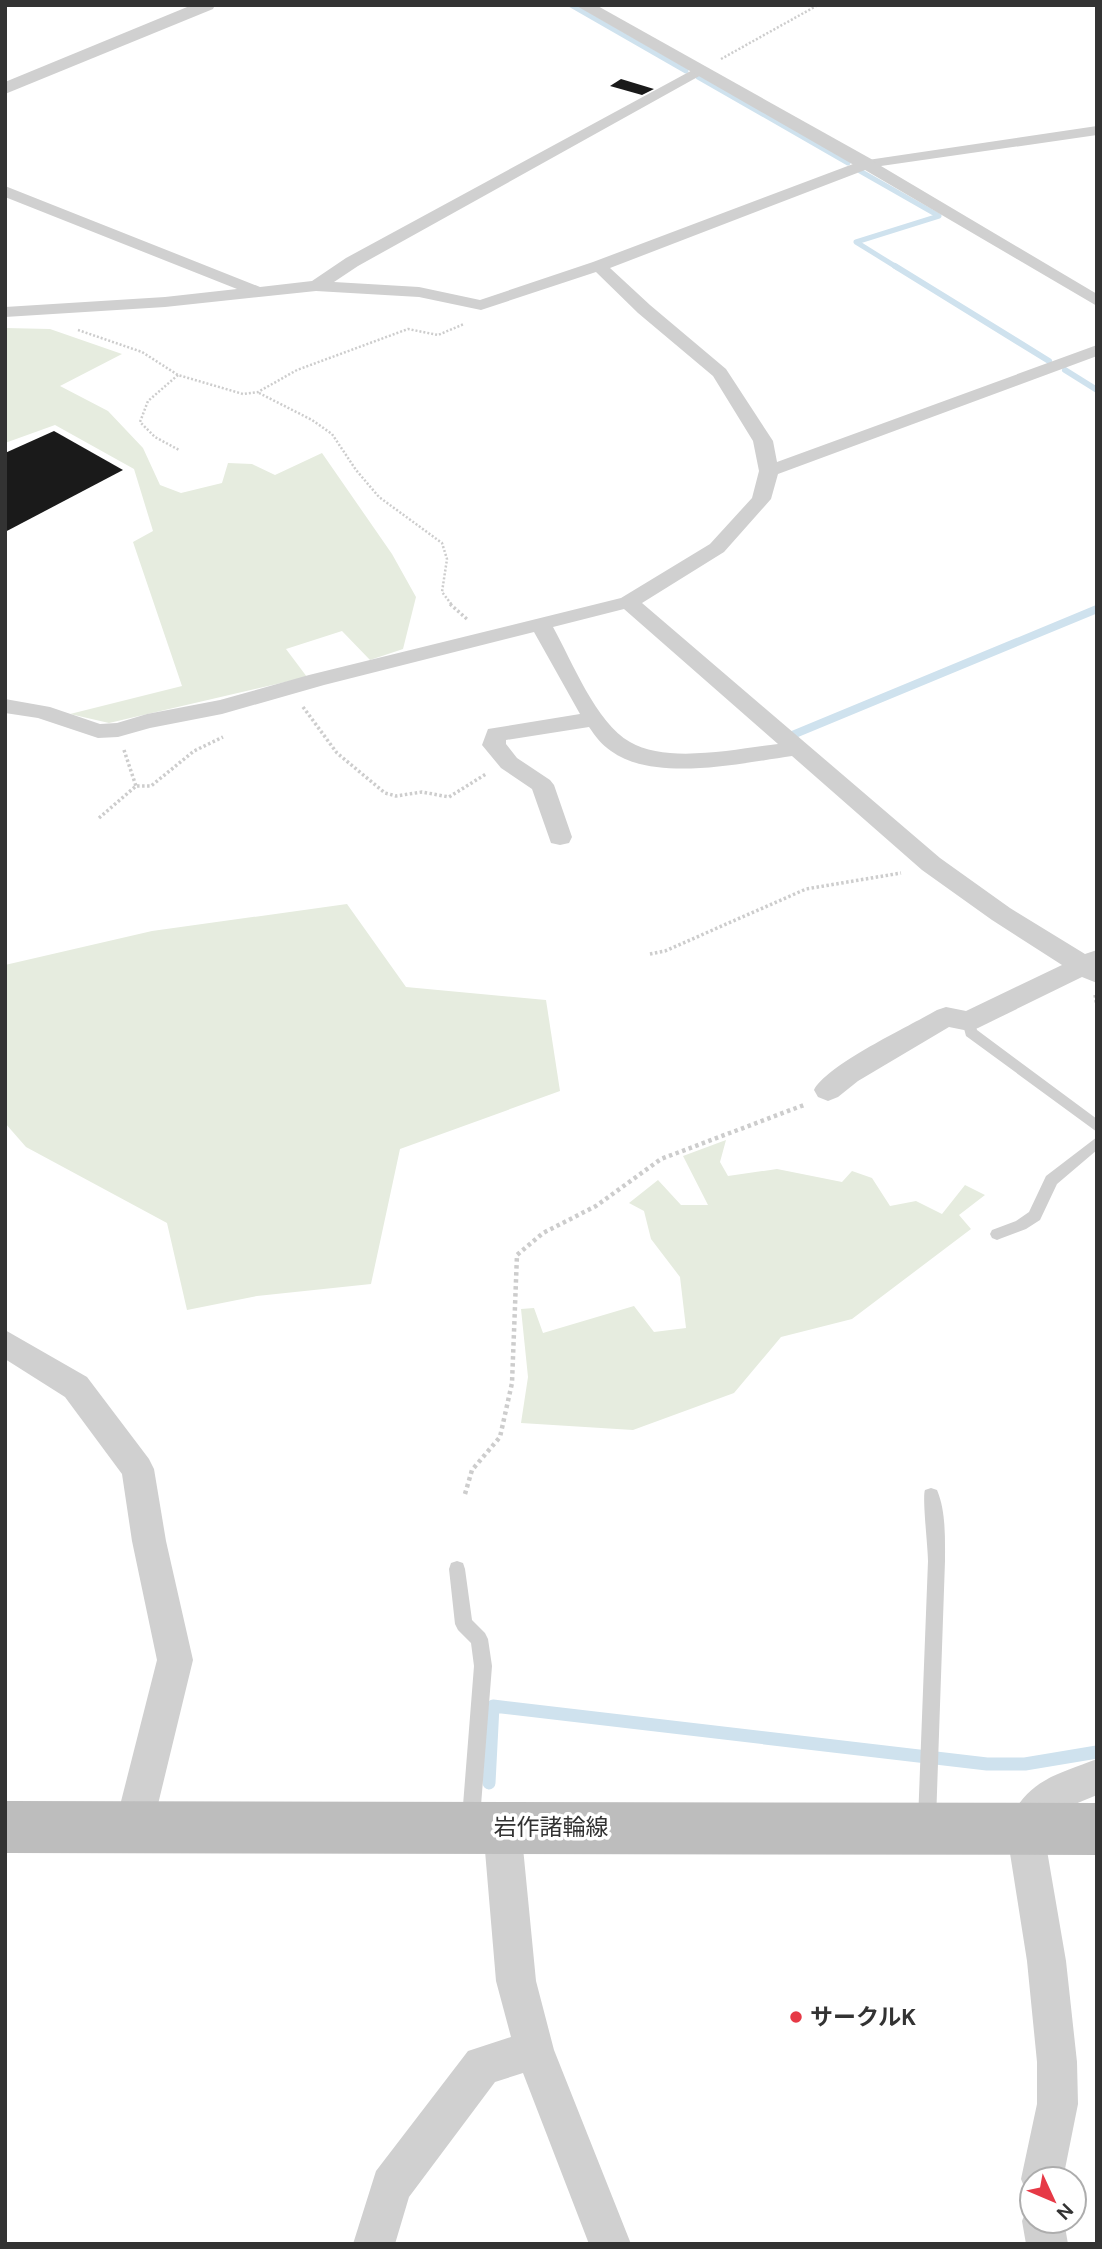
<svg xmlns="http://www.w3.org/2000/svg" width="1102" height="2249" font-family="'DM Sans','Noto Sans JP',sans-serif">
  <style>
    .green { fill: #e6ecdf }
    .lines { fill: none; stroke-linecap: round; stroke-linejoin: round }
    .stream-far3 { stroke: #cfe2ee; stroke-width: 5 }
    .stream-far2 { stroke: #cfe2ee; stroke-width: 6 }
    .stream-far1 { stroke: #cfe2ee; stroke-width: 8 }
    .stream { stroke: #cfe2ee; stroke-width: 13 }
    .building { fill: #1a1a1a }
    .path-far2 { stroke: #cdcdcd; stroke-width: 2.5; stroke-dasharray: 2 2; stroke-linecap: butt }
    .path-far1 { stroke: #cdcdcd; stroke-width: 3.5; stroke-dasharray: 2.5 2.5; stroke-linecap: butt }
    .path { stroke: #cdcdcd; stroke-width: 4.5; stroke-dasharray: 3.5 3.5; stroke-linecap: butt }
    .service { fill: #d0d0d0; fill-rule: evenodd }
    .minor { fill: #d0d0d0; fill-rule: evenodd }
    .tertiary { fill: #d0d0d0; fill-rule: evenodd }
    .secondary { fill: #bdbdbd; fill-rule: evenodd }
    .poi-dot { fill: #e63946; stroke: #fff; stroke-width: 2.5 }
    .labels { text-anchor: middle; stroke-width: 7; stroke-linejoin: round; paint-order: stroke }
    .near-street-label { font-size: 23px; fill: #333; stroke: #fff }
    .near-poi-label { font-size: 23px; font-weight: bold; fill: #333; stroke: #fff; text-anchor: start }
  </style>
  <rect width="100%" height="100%" fill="#fff"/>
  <!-- green -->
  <g class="green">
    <polygon points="5,328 50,329 122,354 60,386 108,411 143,448 160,485 181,493 222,483 228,463 252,464 275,475 322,453 392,554 416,597 403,649 370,660 342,631 286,649 307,677 109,723 70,714 182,686 133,542 153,531 134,469 55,425 5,443"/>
    <polygon points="347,904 406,987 546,1000 560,1091 400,1149 371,1284 257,1296 187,1310 167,1223 26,1147 5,1123 5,965 152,931"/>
    <polygon points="726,1140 720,1162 728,1176 777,1169 842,1182 852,1171 872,1178 890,1206 916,1201 942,1214 965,1185 985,1195 959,1215 971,1229 852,1319 781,1337 734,1393 633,1430 521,1423 528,1377 521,1309 534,1308 543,1333 634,1306 654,1332 686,1328 680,1277 651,1239 644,1211 629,1203 658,1180 681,1205 708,1205 683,1156"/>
  </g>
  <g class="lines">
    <!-- stream-far3 -->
    <g class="stream-far3">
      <polyline points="571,5 686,71"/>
      <polyline points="698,77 848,163"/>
      <polyline points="860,171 939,216 856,242 898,268"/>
    </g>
    <!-- stream-far2 -->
    <g class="stream-far2">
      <polyline points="895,266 1049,361"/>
      <polyline points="1065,370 1097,390"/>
    </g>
    <!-- stream-far1 -->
    <polyline class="stream-far1" points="790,736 1097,609"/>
    <!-- stream -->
    <polyline class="stream" points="489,1783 493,1706 987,1764 1025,1764 1097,1752"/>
  </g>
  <!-- building -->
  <g class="building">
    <polygon points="621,79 654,89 642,95 610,86"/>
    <polygon points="54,431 123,470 5,532 5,453"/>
  </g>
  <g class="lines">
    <!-- path-far2 -->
    <g class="path-far2">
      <polyline points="721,59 818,5"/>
      <polyline points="78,330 142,352 178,375 243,394 258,392 297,370 408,329 438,335 464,324"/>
      <polyline points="178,375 148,401 140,422 155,437 179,450"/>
      <polyline points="259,393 312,420 332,434 356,470 379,497 442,543 447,559 442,592 452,605"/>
    </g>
    <!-- path-far1 -->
    <g class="path-far1">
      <polyline points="450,604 468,620"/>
      <polyline points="303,707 337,753 385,793 396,796 422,792 449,797 486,774"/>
      <polyline points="124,750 136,786"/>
      <polyline points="99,818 136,786 151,786 194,751 223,737"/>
      <polyline points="650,954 665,951 806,889 901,873"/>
      <polyline points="1095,995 1097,1006"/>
    </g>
    <!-- path -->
    <polyline class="path" points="465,1494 472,1470 500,1437 512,1383 517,1255 543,1233 596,1206 661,1159 804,1105"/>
    <!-- service -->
    <g class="service">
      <polygon points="969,1016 974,1018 977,1030 1097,1119 1097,1132 966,1036 962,1021"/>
      <polygon points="1097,1137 1097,1150 1057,1184 1040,1220 1026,1229 1002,1238 997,1240 992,1238 990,1234 992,1230 1016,1221 1029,1212 1046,1176"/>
      <path d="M 931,1488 L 937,1490 C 946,1511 945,1538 945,1561 L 936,1821 L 934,1828 L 927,1830 L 920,1828 L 918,1821 L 928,1561 C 928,1548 922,1497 925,1490 Z"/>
      <polygon points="457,1561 463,1563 465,1569 472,1620 485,1633 488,1639 492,1666 480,1818 478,1825 471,1827 464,1825 462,1818 474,1666 471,1643 458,1630 455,1624 449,1569 451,1563"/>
    </g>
    <!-- minor -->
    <g class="minor">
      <path d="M 698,67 L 703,68 L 703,74 L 358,266 L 334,282 L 419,287 L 480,300 L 593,262 L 861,161 L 1097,126 L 1097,135 L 881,166 L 1097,294 L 1097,306 L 865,170 L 610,268 L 650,305 L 726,369 L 773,441 L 777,462 L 1097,345 L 1097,356 L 778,474 L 771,499 L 724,552 L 642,603 L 940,858 L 1010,908 L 1085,954 L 1097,950 L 1097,983 L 1082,977 L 978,1028 L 969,1031 L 949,1027 L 858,1081 L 838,1097 L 828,1101 L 818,1097 L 814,1090 C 828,1064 908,1027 937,1010 L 946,1007 L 966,1011 L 1062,965 L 992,920 L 922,870 L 792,756 C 742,763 655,783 611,751 C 602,745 595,736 589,727 L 506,740 L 506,744 L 517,758 L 550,780 L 554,785 L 572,837 L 569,843 L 560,845 L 551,843 L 532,789 L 501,768 L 482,745 L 488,729 L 580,714 L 534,632 L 324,685 L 222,714 L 150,728 L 118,737 L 98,738 L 38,718 L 5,713 L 5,699 L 50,707 L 100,724 L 117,723 L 147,714 L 220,700 L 309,675 L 621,598 L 710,544 L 752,498 L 759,471 L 753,441 L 713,376 L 638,313 L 596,272 L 481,310 L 419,297 L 316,291 L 165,307 L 5,317 L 5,307 L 165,297 L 237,289 L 5,197 L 5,186 L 260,287 L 312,281 L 346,258 ZM 624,609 L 778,744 C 736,749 667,764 630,742 C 596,723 572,661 553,627 Z"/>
      <polygon points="5,1330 87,1377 149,1459 154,1469 166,1541 193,1660 152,1829 146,1842 133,1848 120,1842 114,1829 157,1660 132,1541 122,1474 65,1397 5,1359"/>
      <path d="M 1097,1759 L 1097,1795 L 1063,1809 L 1044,1833 L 1066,1961 L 1077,2062 L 1078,2104 L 1063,2179 L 1032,2179 L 1032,2196 L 1027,2194 L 1021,2179 L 1037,2104 L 1037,2062 L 1027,1961 L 1006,1828 C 1026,1780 1053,1776 1097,1759 Z"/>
      <polygon points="502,1808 515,1814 521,1827 536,1981 554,2050 631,2244 589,2244 523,2073 495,2082 409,2197 395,2244 353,2244 376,2171 468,2051 511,2037 496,1981 483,1827 489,1814"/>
      <polygon points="1032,2204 1032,2221 1064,2221 1068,2244 1026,2244 1022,2221 1028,2206"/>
    </g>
    <!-- tertiary -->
    <g class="tertiary">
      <polygon points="192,5 215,5 213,9 5,94 5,82"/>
      <polygon points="575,5 596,5 873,160 876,164 866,170 859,168"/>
    </g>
    <!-- secondary -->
    <polygon class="secondary" points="5,1801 1097,1803 1097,1855 5,1853"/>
  </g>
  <!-- markers -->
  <circle class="poi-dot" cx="796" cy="2017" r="7"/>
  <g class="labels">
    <!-- near-street labels -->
    <g class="near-street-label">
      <text x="551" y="1835">岩作諸輪線</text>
    </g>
    <!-- near-poi labels -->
    <g class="near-poi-label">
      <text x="810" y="2025">サークルK</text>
    </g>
  </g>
  <!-- border -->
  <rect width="1102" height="2249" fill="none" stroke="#333333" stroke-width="14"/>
  <!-- north arrow -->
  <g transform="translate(1053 2200) rotate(134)"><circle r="33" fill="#ffffff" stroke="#adadad" stroke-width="2"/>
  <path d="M0-5L12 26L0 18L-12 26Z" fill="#e63946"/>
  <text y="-10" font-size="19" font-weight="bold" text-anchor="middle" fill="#333333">N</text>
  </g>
</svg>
